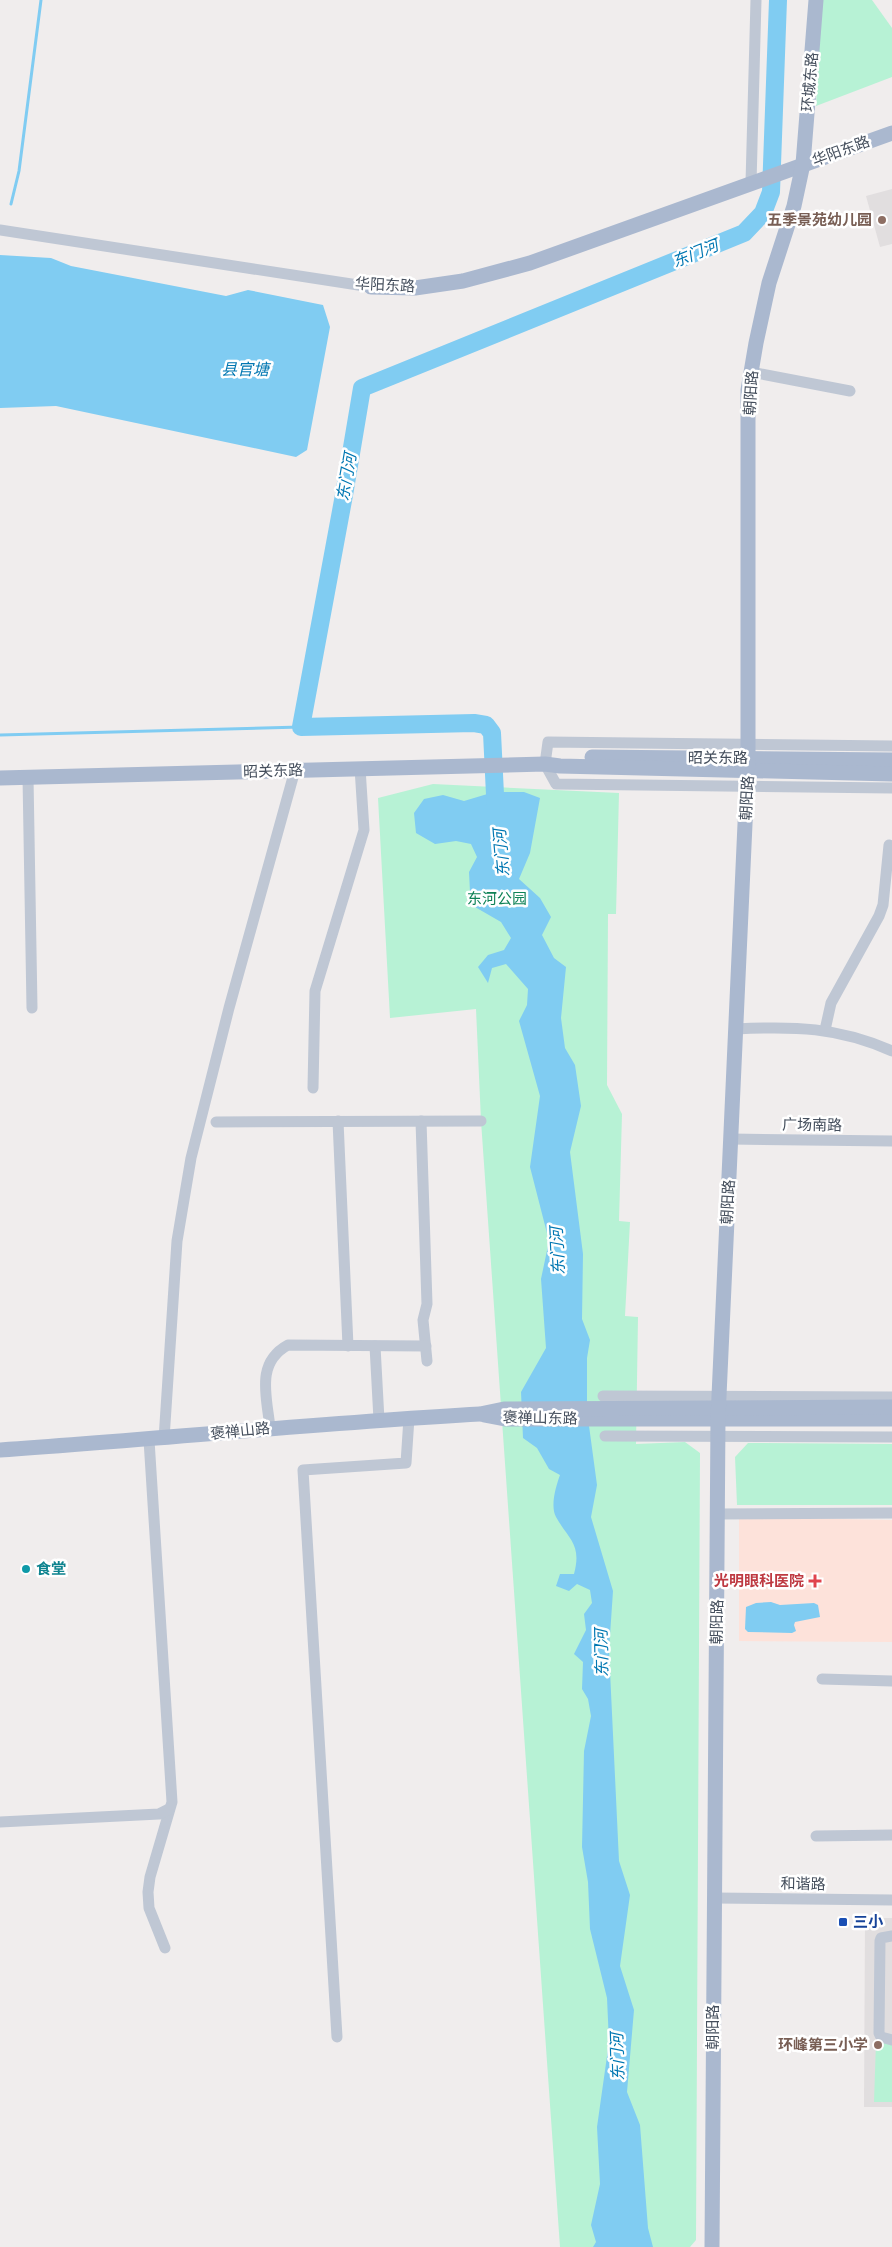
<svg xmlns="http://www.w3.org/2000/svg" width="892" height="2247" font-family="Karla,'Noto Sans SC',sans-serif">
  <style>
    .education { fill: #e1dedf }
    .medical { fill: #fde2da }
    .green { fill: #b7f2d5 }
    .water { fill: #80ccf2 }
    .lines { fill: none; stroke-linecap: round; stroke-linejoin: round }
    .stream { stroke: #80ccf2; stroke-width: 3 }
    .river { stroke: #80ccf2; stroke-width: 18 }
    .minor { stroke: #bfc7d4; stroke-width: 11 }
    .major { stroke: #aab8cf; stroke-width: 15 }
    .education-dot { fill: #8d6e63; stroke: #fff; stroke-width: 2 }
    .culture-dot { fill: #0f9aa8; stroke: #fff; stroke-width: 2 }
    .health-dot { fill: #e0444e; stroke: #fff; stroke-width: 2 }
    .transit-dot { fill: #1a4fb4; stroke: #fff; stroke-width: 2 }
    .labels { text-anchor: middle; stroke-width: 5; stroke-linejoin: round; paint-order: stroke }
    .street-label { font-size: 15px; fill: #444e5c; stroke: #fff }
    .education-label { font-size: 15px; font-weight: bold; fill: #785e54; stroke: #fff; text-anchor: end }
    .park-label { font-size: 15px; fill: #0f8257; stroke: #fff }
    .culture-label { font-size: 15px; font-weight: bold; fill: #0d838f; stroke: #fff; text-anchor: start }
    .health-label { font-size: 15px; font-weight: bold; fill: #be3a42; stroke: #fff; text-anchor: end }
    .transit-label { font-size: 15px; font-weight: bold; fill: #164399; stroke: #fff; text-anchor: start }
    .water-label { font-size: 16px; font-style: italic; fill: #0177b2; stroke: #fff }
  </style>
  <rect width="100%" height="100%" fill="#f0eded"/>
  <!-- education -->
  <g class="education">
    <polygon points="892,189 892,244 880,247 866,196"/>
    <polygon points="865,1918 892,1918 892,2107 864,2107"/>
  </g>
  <!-- medical -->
  <polygon class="medical" points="739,1517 892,1520 892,1642 739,1641"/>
  <!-- green -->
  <g class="green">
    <polygon points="821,0 872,0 892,28 892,77 816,106"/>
    <polygon points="433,784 619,793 616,914 608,914 607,1085 622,1114 619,1221 630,1222 625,1316 638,1317 636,1444 685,1442 700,1453 696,2240 690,2247 560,2247 481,1121 476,1009 390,1018 378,798"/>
    <polygon points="748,1443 892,1444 892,1505 737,1505 735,1457"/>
    <polygon points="876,2042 892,2042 892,2102 874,2102"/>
  </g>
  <!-- water -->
  <g class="water">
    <polygon points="0,255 51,258 71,266 226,296 248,290 323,305 330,327 307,450 296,457 56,406 0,408"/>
    <path d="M 494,792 L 524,792 L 540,798 L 530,853 L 519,879 L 540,898 L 551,917 L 542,935 L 554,958 L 566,967 L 561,1018 L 565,1048 L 575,1065 L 581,1106 L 570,1152 L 583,1254 L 582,1319 L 590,1340 L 587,1358 L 587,1411 L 597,1485 L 591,1517 L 613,1591 L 609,1650 L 619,1861 L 630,1895 L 620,1966 L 634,2010 L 627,2092 L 640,2125 L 648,2228 L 653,2247 L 593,2247 L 596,2242 L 591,2225 L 600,2184 L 597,2127 L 609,2042 L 607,1998 L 590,1929 L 588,1882 L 582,1847 L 584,1751 L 591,1716 L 588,1699 L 582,1689 L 583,1662 L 574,1654 L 586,1630 L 584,1614 L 592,1603 L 590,1590 L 577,1584 L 569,1591 L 556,1586 L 560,1574 L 574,1574 C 582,1544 569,1540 556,1517 C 550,1506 556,1486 560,1475 L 549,1469 L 537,1448 L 523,1438 L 521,1392 L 546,1348 L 541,1279 L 549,1241 L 530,1167 L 540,1096 L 519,1021 L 527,1005 L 528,989 L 506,964 L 492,968 L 488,983 L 478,967 L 488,955 L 504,950 L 511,938 L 501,922 L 475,907 L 470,892 L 469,872 L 477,857 L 471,844 L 456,841 L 435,844 L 416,833 L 414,813 L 424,799 L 443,795 L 464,801 Z"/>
    <polygon points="771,1602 780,1605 814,1603 818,1605 820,1617 795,1622 794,1625 796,1631 792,1633 748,1632 745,1629 746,1607 756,1603"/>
  </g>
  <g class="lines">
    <!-- stream -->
    <g class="stream">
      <polyline points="11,204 19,171 41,0"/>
      <polyline points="0,735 301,727"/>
    </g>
    <!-- river -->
    <polyline class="river" points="496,815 492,733 486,725 474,723 301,727 344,495 362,388 744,233 763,213 771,192 778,0"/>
    <!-- minor -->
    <g class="minor">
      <polyline points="751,183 756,0"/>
      <polyline points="0,230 371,287"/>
      <polyline points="751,372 850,391"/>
      <polyline points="892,746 548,742 545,764 556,784 892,788"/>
      <polyline points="28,777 32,1008"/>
      <path d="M 736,1029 C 794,1026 838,1027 892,1051"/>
      <polyline points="825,1030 831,1003 879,916 883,905 889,845"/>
      <polyline points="313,1088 315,991 364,830 360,768"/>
      <polyline points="338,1121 348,1346"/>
      <polyline points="421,1121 427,1304 423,1320 427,1361"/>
      <polyline points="216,1122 481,1121"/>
      <polyline points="731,1139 892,1141"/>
      <polyline points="375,1346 379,1420"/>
      <polyline points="603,1396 892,1397"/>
      <path d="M 270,1428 C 267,1397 255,1363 288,1345 L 426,1346"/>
      <polyline points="605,1436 892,1437"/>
      <polyline points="164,1439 177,1241 191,1158 229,1008 295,770"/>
      <polyline points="149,1440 172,1802 150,1877 148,1892 149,1908 165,1948"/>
      <polyline points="718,1514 892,1513"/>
      <polyline points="822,1679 892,1681"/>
      <polyline points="0,1822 159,1814 169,1809"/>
      <polyline points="816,1836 892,1835"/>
      <polyline points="714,1898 892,1900"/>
      <polyline points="892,1936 881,1938 880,1941 879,2033 881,2037 892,2040"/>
      <polyline points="337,2037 303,1470 406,1463 409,1418"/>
    </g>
    <!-- major -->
    <g class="major">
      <polyline points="371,287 415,288 463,281 530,263 892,133"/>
      <polyline points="592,757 892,760"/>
      <polyline points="0,778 545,764 560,766 892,774"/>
      <polyline points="484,1415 505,1419 892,1419"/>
      <path d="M 0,1450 C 160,1439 320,1423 480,1414 L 504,1409 L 892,1407"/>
      <polyline points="712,2247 718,1418 748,758 748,390 756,343 769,283 794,206 803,164 816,0"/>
    </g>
  </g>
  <!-- markers -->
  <g class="education-dot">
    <circle cx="882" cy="220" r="5"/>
    <circle cx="878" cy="2045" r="5"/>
  </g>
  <circle class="culture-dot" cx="26" cy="1569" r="5"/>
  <path class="health-dot" d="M812.5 1573.5h5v5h5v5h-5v5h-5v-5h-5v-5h5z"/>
  <rect class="transit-dot" x="838" y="1917" width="10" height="10" rx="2.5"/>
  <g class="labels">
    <!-- street labels -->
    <g class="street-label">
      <text transform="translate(810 82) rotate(-85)" y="5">环城东路</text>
      <text transform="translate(841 151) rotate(-20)" y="5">华阳东路</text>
      <text transform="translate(385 285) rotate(3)" y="5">华阳东路</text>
      <text transform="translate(751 393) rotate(-86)" y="5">朝阳路</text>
      <text x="718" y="763">昭关东路</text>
      <text transform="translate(273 771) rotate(-2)" y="5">昭关东路</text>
      <text transform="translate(747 798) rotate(-87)" y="5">朝阳路</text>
      <text transform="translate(812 1125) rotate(1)" y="5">广场南路</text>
      <text transform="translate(728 1202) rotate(-87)" y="5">朝阳路</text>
      <text transform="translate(540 1418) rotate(1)" y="5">褒禅山东路</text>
      <text transform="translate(240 1431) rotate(-6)" y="5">褒禅山路</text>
      <text transform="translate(717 1622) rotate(-89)" y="5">朝阳路</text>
      <text transform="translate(803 1884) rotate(1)" y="5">和谐路</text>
      <text transform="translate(713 2027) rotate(-90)" y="5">朝阳路</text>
    </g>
    <!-- education labels -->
    <g class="education-label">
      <text x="872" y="225">五季景苑幼儿园</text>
      <text x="868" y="2050">环峰第三小学</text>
    </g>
    <!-- park labels -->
    <g class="park-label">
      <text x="497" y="904">东河公园</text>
    </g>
    <!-- culture labels -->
    <g class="culture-label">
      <text x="36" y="1574">食堂</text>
    </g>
    <!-- health labels -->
    <g class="health-label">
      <text x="804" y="1586">光明眼科医院</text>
    </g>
    <!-- transit labels -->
    <g class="transit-label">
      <text x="853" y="1927">三小</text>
    </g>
    <!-- water labels -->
    <g class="water-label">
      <text transform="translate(695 253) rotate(-22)" y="6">东门河</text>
      <text x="245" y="375">县官塘</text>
      <text transform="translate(346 477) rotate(-80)" y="6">东门河</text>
      <text transform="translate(501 853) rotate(-95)" y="6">东门河</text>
      <text transform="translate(557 1251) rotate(-93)" y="6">东门河</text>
      <text transform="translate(601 1653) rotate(-91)" y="6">东门河</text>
      <text transform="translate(617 2057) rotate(-92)" y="6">东门河</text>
    </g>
  </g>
</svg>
